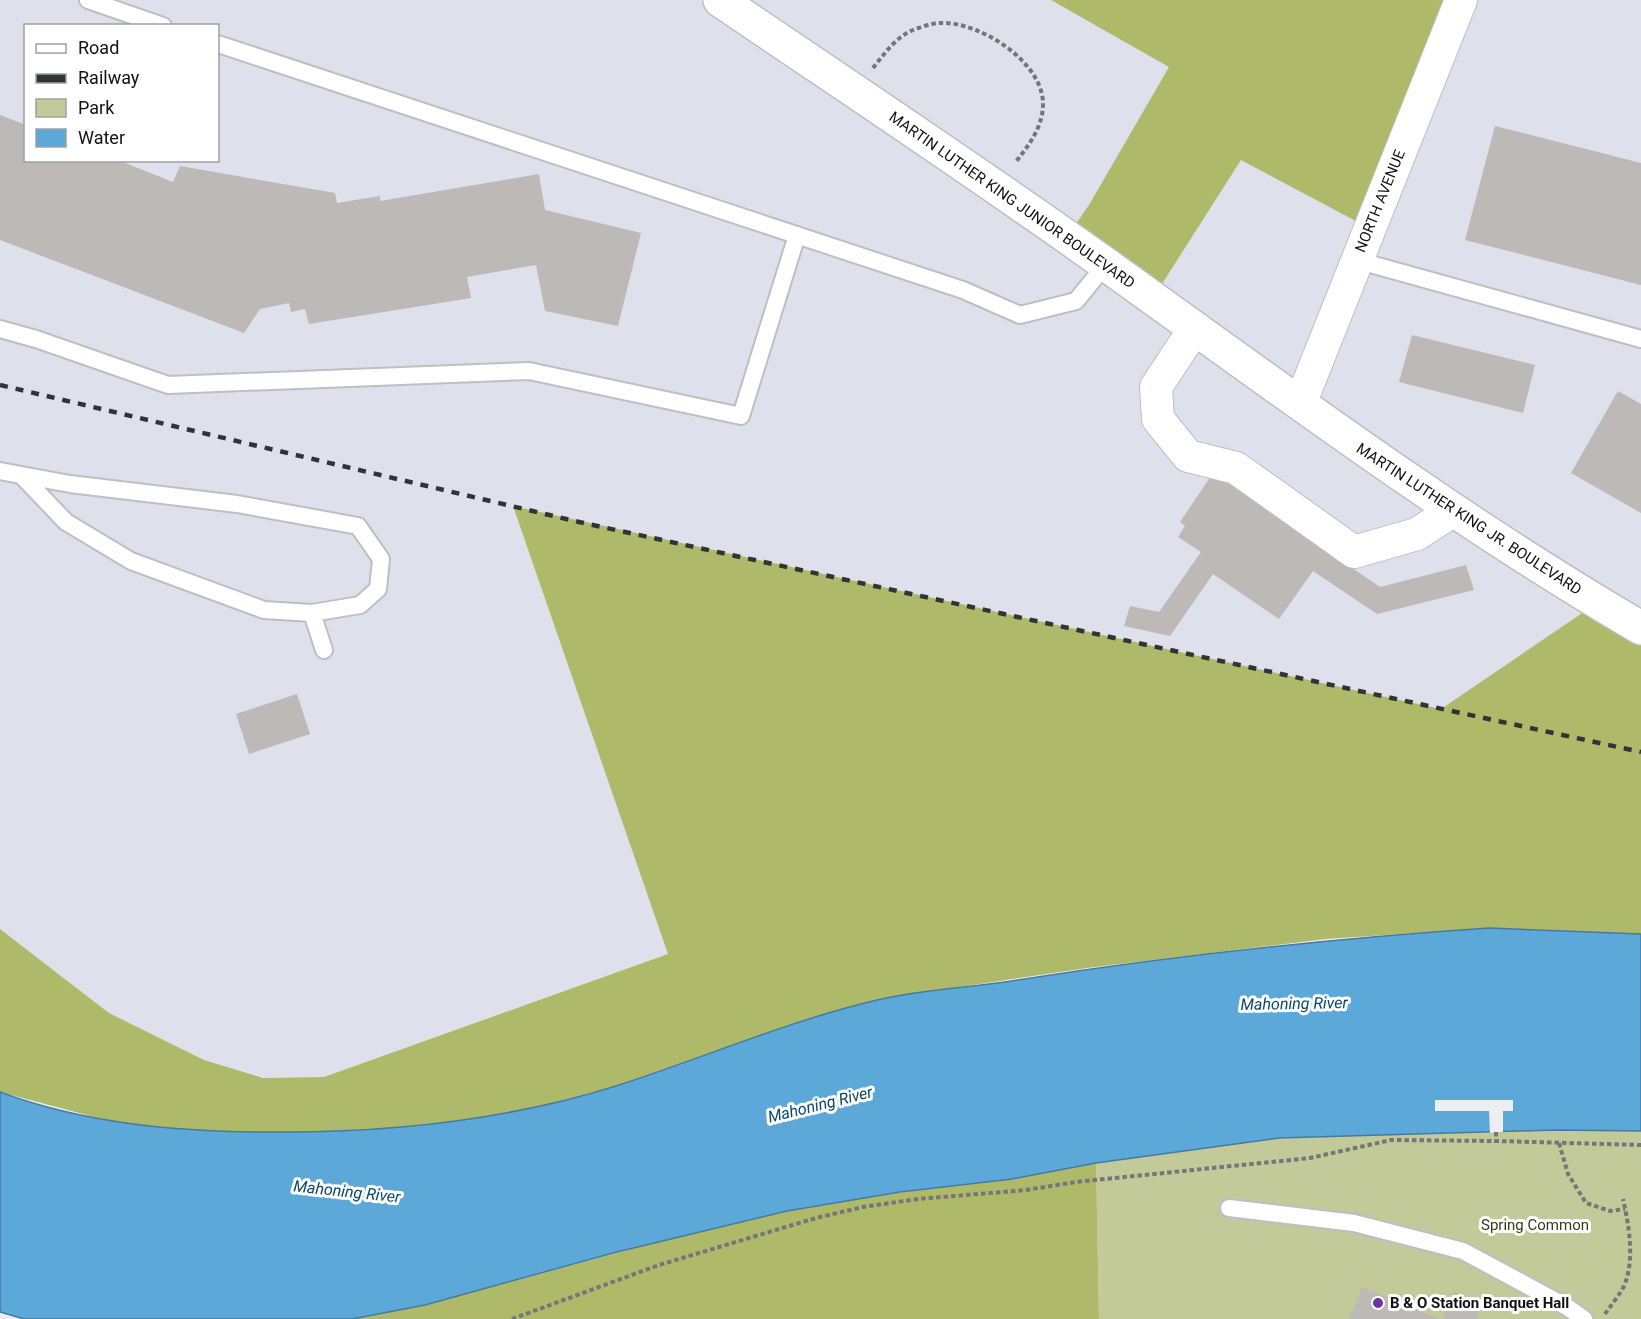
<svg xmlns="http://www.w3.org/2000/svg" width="1641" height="1319" font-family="Roboto,sans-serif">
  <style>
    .built { fill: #dee0eb; fill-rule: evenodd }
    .green { fill: #c2ca99 }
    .forest { fill: #aeb969 }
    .water { fill: #5ba8d9; stroke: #457b9e; stroke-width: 1.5 }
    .pier { fill: #edeef2 }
    .building { fill: #bcb9b6 }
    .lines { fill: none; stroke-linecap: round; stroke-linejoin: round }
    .service-casing { stroke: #bebfc3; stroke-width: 20 }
    .minor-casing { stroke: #bebfc3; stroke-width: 34 }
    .secondary-casing { stroke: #bebfc3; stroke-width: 36 }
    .path { stroke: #757678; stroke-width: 4; stroke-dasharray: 4.5 3; stroke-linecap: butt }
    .service { stroke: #fff; stroke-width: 16 }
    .minor { stroke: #fff; stroke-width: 32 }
    .secondary { stroke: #fff; stroke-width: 33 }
    .rail { stroke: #323334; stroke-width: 4.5; stroke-dasharray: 8 8; stroke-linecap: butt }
    .poi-dot { fill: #6f31a6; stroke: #fff; stroke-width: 2 }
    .labels { text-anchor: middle; stroke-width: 6; stroke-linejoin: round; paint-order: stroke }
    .street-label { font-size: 15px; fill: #121213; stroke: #fff }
    .park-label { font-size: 15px; fill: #363b18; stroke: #fff }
    .poi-label { font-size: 15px; font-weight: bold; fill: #121213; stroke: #fff; text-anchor: start }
    .water-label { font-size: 16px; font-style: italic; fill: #094869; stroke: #fff }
  </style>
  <rect width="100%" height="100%" fill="#edeef2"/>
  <!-- built -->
  <path class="built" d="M 0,0 L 1641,0 L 1641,628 L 1597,603 L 1441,709 L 513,506 L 669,954 L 324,1077 L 263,1078 L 204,1060 L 109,1013 L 0,929 ZM 26,26 L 218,26 L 218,160 L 26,160 Z"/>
  <!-- green -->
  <polygon class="green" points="1556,1130 1641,1131 1641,1319 1099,1319 1096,1163 1279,1138"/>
  <!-- forest -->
  <g class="forest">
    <polygon points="1051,0 1461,0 1369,228 1241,160 1153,298 1067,237 1089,205 1169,67"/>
    <polygon points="513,506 1441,709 1597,603 1641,628 1641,934 1490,928 1326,939 1087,968 879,999 791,1025 616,1086 514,1113 418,1127 320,1132 205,1132 113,1122 0,1092 0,929 109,1013 204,1060 263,1078 324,1077 668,954"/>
    <path d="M 1096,1163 L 1099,1319 L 352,1319 C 499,1291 641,1241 787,1211 C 890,1191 994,1182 1096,1163 Z"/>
  </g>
  <!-- water -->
  <path class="water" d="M 1489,928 L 1641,934 L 1641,1131 L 1556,1130 L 1279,1138 L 1096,1163 L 1012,1179 L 900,1192 L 787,1211 L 617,1252 L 425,1305 L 352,1319 L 24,1319 L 0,1312 L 0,1092 C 86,1124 179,1132 270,1132 C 387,1133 504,1121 616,1086 C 703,1058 788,1021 877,1000 C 918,990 963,988 1005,982 C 1166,956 1327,939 1489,928 Z"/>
  <!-- pier -->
  <polygon class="pier" points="1435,1100 1513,1100 1513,1111 1503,1111 1503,1132 1490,1133 1489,1111 1435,1111"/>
  <!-- building -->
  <g class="building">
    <polygon points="0,115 26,125 26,160 118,160 173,182 180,166 335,193 337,203 380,196 380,201 539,174 545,210 641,233 618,326 545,311 536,265 467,277 471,298 309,324 305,309 291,312 289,303 260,309 244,333 0,240"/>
    <polygon points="1495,126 1641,163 1641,285 1465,240"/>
    <polygon points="1412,335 1535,365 1523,413 1399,382"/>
    <polygon points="1618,391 1641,404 1641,513 1571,473"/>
    <polygon points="1213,473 1380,587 1466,565 1474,590 1377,614 1313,571 1279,619 1213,574 1170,636 1124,626 1130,606 1159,612 1201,552 1178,537 1185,526 1180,522"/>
    <polygon points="297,694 310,734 249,754 236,714"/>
    <polygon points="1362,1287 1440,1319 1349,1319"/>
    <polygon points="1454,1292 1483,1304 1477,1319 1443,1319"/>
  </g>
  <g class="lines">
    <defs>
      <g id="service">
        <polyline points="88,0 163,26"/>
        <polyline points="218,44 963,290 1020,315 1076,301 1106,264"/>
        <polyline points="1356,260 1641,339"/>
        <polyline points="0,329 36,339 168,385 529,371 741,416 797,235"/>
        <polyline points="0,471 70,484 237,504 358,526 381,559 378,589 360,605 312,613 264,610 131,561 66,522 22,476"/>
        <polyline points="312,613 324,650"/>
        <polyline points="1229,1208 1354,1223 1463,1251 1567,1307 1584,1319"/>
      </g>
      <g id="minor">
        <polyline points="1195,328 1156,387 1158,419 1188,456 1236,468 1354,552 1417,534 1454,510"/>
        <polyline points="1300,404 1461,0"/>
      </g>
      <path id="secondary" d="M 720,0 C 848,87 978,173 1104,263 C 1280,389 1454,519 1641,628"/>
    </defs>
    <!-- service casing -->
    <use href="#service" class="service-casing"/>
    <!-- minor casing -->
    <use href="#minor" class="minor-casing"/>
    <!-- secondary casing -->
    <use href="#secondary" class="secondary-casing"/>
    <!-- path -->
    <g class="path">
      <path d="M 873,68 C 885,53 896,37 913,30 C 921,27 933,23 940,23 C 980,21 1045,63 1043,106 C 1042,129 1028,146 1015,163"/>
      <polyline points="1496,1132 1496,1141 1641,1145"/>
      <polyline points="1559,1143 1568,1174 1586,1203 1610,1211 1625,1209"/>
      <path d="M 1605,1314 C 1611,1305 1619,1296 1624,1286 C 1635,1261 1629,1225 1623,1199"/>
      <polyline points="512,1319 659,1265 816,1218 863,1207 918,1199 1026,1190 1076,1182 1310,1158 1391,1140 1496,1141"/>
    </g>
    <!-- service -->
    <use href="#service" class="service"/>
    <!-- minor -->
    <use href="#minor" class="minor"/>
    <!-- secondary -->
    <use href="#secondary" class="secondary"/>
    <!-- rail -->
    <polyline class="rail" points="0,385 579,522 1641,752"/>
  </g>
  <!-- markers -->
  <circle class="poi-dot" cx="1378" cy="1303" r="6"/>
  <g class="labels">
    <!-- street labels -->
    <g class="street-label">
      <text transform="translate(1012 200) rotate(35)" y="5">MARTIN LUTHER KING JUNIOR BOULEVARD</text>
      <text transform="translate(1380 201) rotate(-68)" y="5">NORTH AVENUE</text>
      <text transform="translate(1469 519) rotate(33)" y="5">MARTIN LUTHER KING JR. BOULEVARD</text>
    </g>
    <!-- park labels -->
    <g class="park-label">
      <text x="1535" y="1230">Spring Common</text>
    </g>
    <!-- poi labels -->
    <g class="poi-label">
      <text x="1390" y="1308">B &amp; O Station Banquet Hall</text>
    </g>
    <!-- water labels -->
    <g class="water-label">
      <text transform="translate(1294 1003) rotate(-1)" y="6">Mahoning River</text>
      <text transform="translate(820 1104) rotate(-14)" y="6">Mahoning River</text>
      <text transform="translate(347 1191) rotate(6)" y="6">Mahoning River</text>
    </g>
  </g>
  <!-- legend -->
  <rect x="24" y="24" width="195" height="138" fill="#ffffff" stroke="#a0a0a1" stroke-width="1.5"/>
  <rect x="36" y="44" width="30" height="9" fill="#ffffff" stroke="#a0a0a1" stroke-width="1.5"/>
  <text x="78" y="54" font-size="18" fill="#121213">Road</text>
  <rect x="36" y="74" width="30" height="9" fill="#323334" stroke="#a0a0a1" stroke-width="1.5"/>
  <text x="78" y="84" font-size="18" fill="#121213">Railway</text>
  <rect x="36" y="99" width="30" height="18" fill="#c2ca99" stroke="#a0a0a1" stroke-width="1.5"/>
  <text x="78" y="114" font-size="18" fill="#121213">Park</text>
  <rect x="36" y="129" width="30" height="18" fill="#5ba8d9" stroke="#a0a0a1" stroke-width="1.5"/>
  <text x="78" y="144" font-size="18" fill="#121213">Water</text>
</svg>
